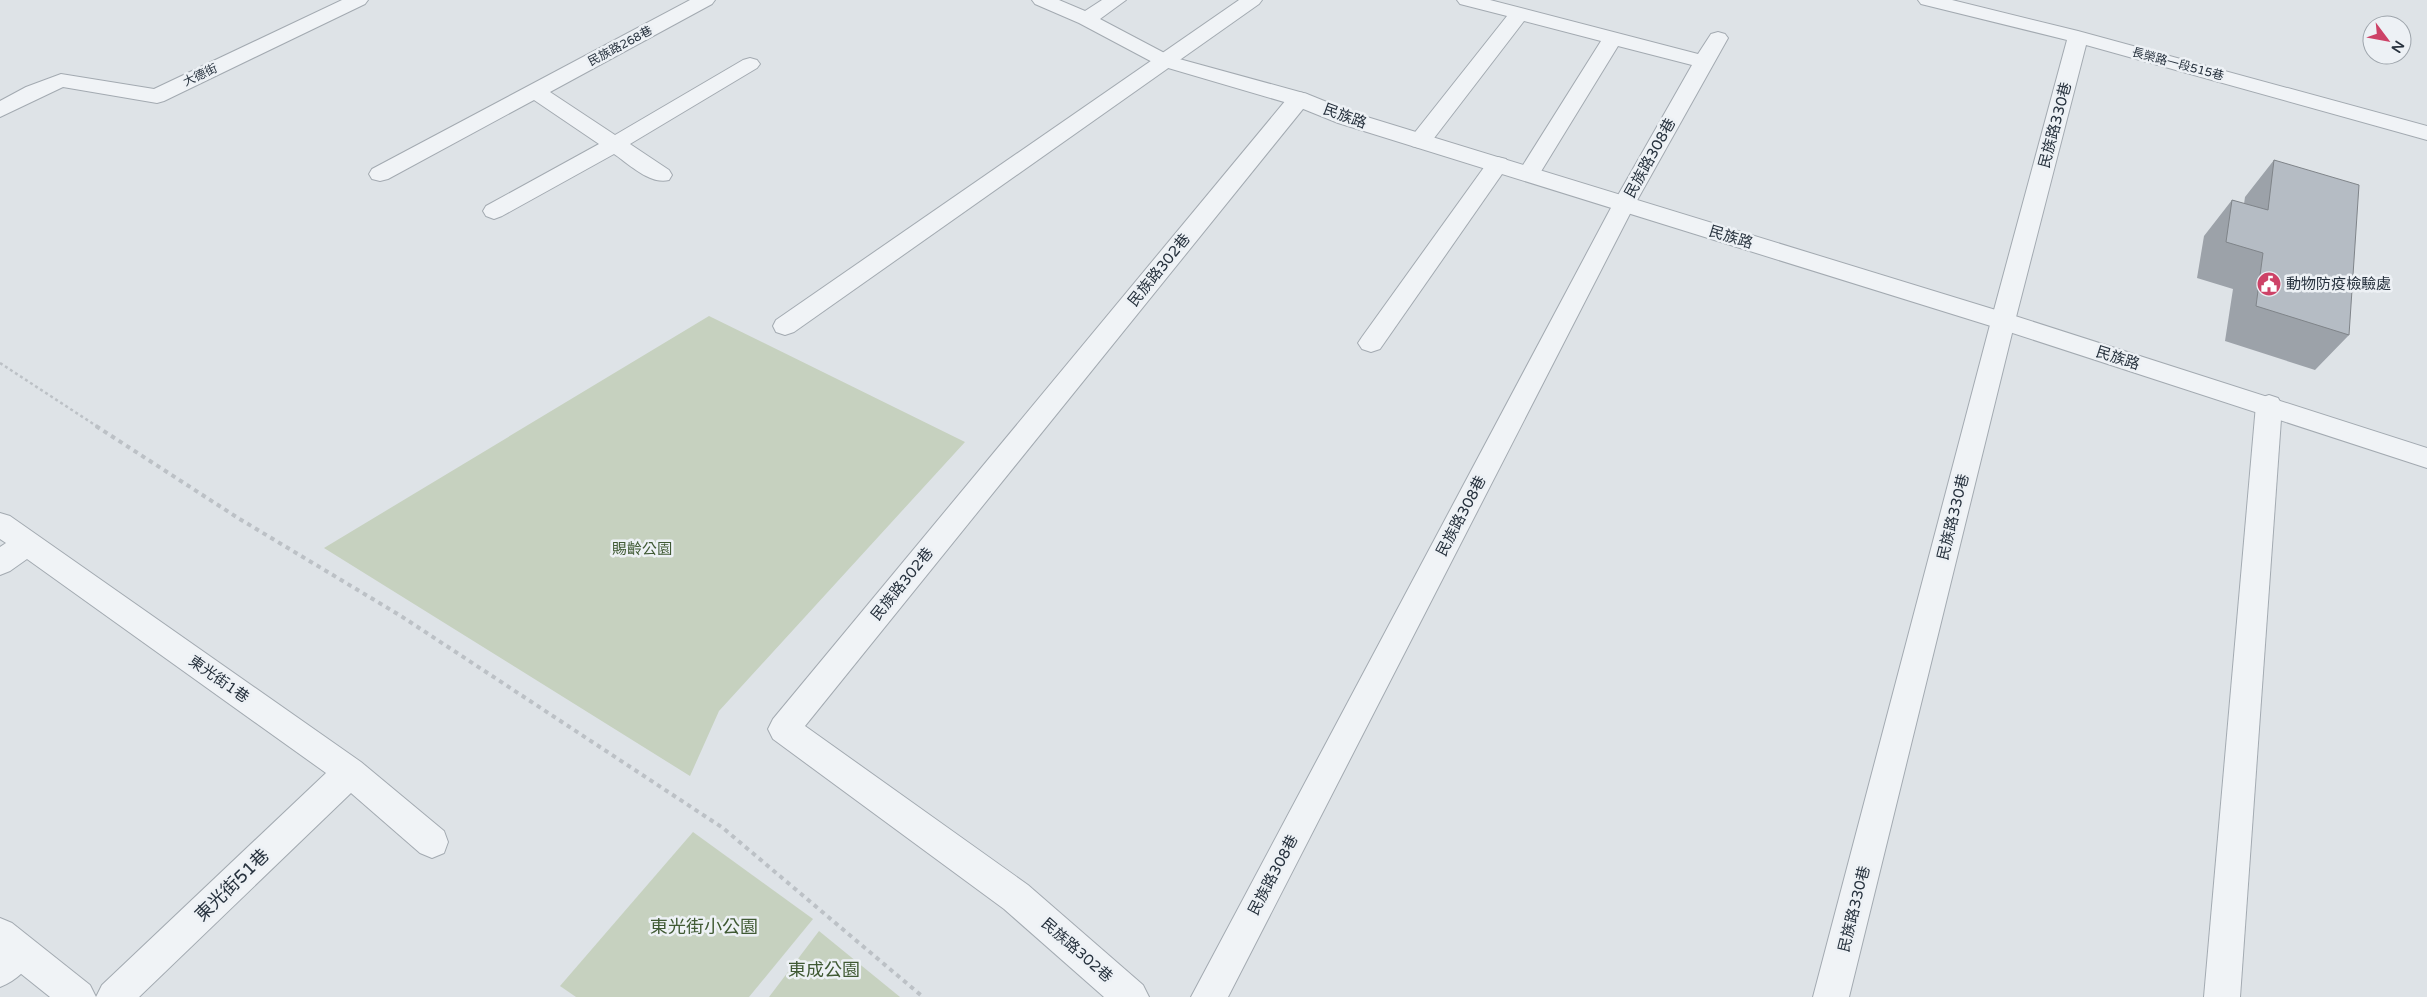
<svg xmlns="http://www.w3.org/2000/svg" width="2427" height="997" font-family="'Varela Round','Noto Sans TC',sans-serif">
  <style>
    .green { fill: #c6d1bf }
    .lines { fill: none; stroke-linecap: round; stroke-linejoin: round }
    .service-casing { stroke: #a3aab1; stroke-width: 2 }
    .minor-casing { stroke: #a3aab1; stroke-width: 2 }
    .path-far1 { stroke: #bcc1c6; stroke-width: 2.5; stroke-dasharray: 3 3; stroke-linecap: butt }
    .path { stroke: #bcc1c6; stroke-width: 4; stroke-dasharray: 4.5 4.5; stroke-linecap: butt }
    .service { fill: #f0f3f6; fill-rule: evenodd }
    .minor { fill: #f0f3f6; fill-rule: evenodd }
    .wall { fill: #9ca2a9 }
    .building { fill: #b5bcc4; stroke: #7f8489 }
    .labels { text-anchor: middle; stroke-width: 5; stroke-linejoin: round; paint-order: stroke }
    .far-street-label { font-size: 12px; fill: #27323e; stroke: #edf1f5 }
    .street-label { font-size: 15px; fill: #27323e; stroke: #edf1f5 }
    .poi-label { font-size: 15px; fill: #27323e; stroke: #edf1f5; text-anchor: start }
    .park-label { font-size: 15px; fill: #405a34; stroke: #edf1f5 }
    .near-street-label { font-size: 18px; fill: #27323e; stroke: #edf1f5 }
    .near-park-label { font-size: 18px; fill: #405a34; stroke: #edf1f5 }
  </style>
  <rect width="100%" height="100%" fill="#dee3e7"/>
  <!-- green -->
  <g class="green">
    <polygon points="709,316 965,442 719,711 690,776 324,548"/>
    <polygon points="693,832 813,919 749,997 576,997 560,986"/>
    <polygon points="819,931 900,997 769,997"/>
  </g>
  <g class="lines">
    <defs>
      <g id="service">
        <path d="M 690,0 L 715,0 L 712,4 L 550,92 L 615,135 L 743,60 L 750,58 L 757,60 L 760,64 L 757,68 L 630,144 L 669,170 L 672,175 L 669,180 C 650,185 629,164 614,154 L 502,216 L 494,219 L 486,216 L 483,211 L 486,206 L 599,144 L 534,100 L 388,179 L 380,181 L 372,179 L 369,174 L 372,169 Z"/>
        <polygon points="1239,0 1262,0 1259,4 794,332 785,335 776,332 773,326 776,320"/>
        <polygon points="1457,0 1490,0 1698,54 1711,34 1718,32 1725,34 1728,38 1635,204 1228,997 1191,997 1613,204 1692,65 1618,46 1537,178 1529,180 1521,178 1518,173 1601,41 1524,21 1428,146 1420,148 1412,146 1409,141 1412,136 1507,16 1460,4"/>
        <polygon points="1918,0 1952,0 2078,31 2427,126 2427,140 2086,45 2015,321 1849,997 1813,997 1991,321 2067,40 1921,4"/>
        <polygon points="1299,92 1307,94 1310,99 1307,104 805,726 1028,885 1143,985 1149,997 1104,997 1004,909 773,739 768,729 773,719 1291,94"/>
        <polygon points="1498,157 1506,159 1509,164 1380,349 1371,352 1362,349 1358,343 1362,337 1490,159"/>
        <polygon points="2269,395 2278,398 2282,405 2240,997 2204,997 2256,405 2260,398"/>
        <polygon points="0,513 10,516 361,762 444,831 448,842 444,853 432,858 420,853 351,793 139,997 96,997 102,985 326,773 27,559 10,571 0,575 0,547 6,543 0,539"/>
        <path d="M 19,935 L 31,940 L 36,952 C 29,969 17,980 0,987 L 0,946 L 7,940 Z"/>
      </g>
      <g id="minor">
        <polygon points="342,0 368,0 365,4 164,101 157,103 63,87 0,117 0,101 26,87 61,74 154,89"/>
        <polygon points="1032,0 1059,0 1085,11 1102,0 1126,0 1100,19 1172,57 1307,94 1354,113 2012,315 2427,448 2427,468 1994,327 1338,123 1291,104 1158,65 1079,23 1035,4"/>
        <polygon points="0,918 12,923 90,985 96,997 50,997 0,957"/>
      </g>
    </defs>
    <!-- service casing -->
    <use href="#service" class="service-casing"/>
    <!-- minor casing -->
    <use href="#minor" class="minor-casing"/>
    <!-- path-far1 -->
    <polyline class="path-far1" points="0,363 98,427"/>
    <!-- path -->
    <polyline class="path" points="96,426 238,518 401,616 723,828 923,997"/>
    <!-- service -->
    <use href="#service" class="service"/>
    <!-- minor -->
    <use href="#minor" class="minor"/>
  </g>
  <!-- wall -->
  <polygon class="wall" points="2274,160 2349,335 2315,370 2225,341 2233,289 2197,278 2204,236 2232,200 2244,204 2245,197"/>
  <!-- building -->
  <polygon class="building" points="2274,160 2359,185 2349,335 2256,306 2263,253 2226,242 2232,200 2268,210"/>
  <!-- icons -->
  <defs>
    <symbol id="civic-disc" viewBox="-11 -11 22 22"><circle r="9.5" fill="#cd4267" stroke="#edf1f5"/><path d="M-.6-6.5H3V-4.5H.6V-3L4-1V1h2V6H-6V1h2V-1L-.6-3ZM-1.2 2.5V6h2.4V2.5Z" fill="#fff"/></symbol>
  </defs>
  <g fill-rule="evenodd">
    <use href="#civic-disc" x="2255" y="270" width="28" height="28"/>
  </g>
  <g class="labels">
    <!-- far-street labels -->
    <g class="far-street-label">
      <text transform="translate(620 46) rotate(-28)" y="4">民族路268巷</text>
      <text transform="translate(2178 64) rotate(15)" y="4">長榮路一段515巷</text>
      <text transform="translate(200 75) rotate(-25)" y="4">大德街</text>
    </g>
    <!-- street labels -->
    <g class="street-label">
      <text transform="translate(1345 116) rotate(20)" y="5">民族路</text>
      <text transform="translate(2055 125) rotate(-75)" y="5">民族路330巷</text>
      <text transform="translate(1650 158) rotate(-61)" y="5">民族路308巷</text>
      <text transform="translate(1731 237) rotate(17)" y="5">民族路</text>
      <text transform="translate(1159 270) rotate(-51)" y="5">民族路302巷</text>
      <text transform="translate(2118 358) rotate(18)" y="5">民族路</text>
      <text transform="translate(1461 516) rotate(-62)" y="5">民族路308巷</text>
      <text transform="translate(1953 517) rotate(-76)" y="5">民族路330巷</text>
      <text transform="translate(902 584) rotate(-51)" y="5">民族路302巷</text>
      <text transform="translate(219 679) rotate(35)" y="5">東光街1巷</text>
      <text transform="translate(1273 875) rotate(-62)" y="5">民族路308巷</text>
      <text transform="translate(1854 909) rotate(-76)" y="5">民族路330巷</text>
      <text transform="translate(1077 950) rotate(41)" y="5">民族路302巷</text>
    </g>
    <!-- poi labels -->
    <g class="poi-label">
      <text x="2286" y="289">動物防疫檢驗處</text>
    </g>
    <!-- park labels -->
    <g class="park-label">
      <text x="642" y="554">賜齡公園</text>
    </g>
    <!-- near-street labels -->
    <g class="near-street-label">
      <text transform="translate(232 885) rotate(-44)" y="6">東光街51巷</text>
    </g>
    <!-- near-park labels -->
    <g class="near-park-label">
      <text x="704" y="933">東光街小公園</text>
      <text x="824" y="976">東成公園</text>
    </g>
  </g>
  <!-- north arrow -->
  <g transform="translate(2387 40) rotate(122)"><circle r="24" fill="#edf1f5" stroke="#9ea5ac"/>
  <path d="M0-4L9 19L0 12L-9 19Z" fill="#cd4267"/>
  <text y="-8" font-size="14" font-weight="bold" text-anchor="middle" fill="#27323e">N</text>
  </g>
</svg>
